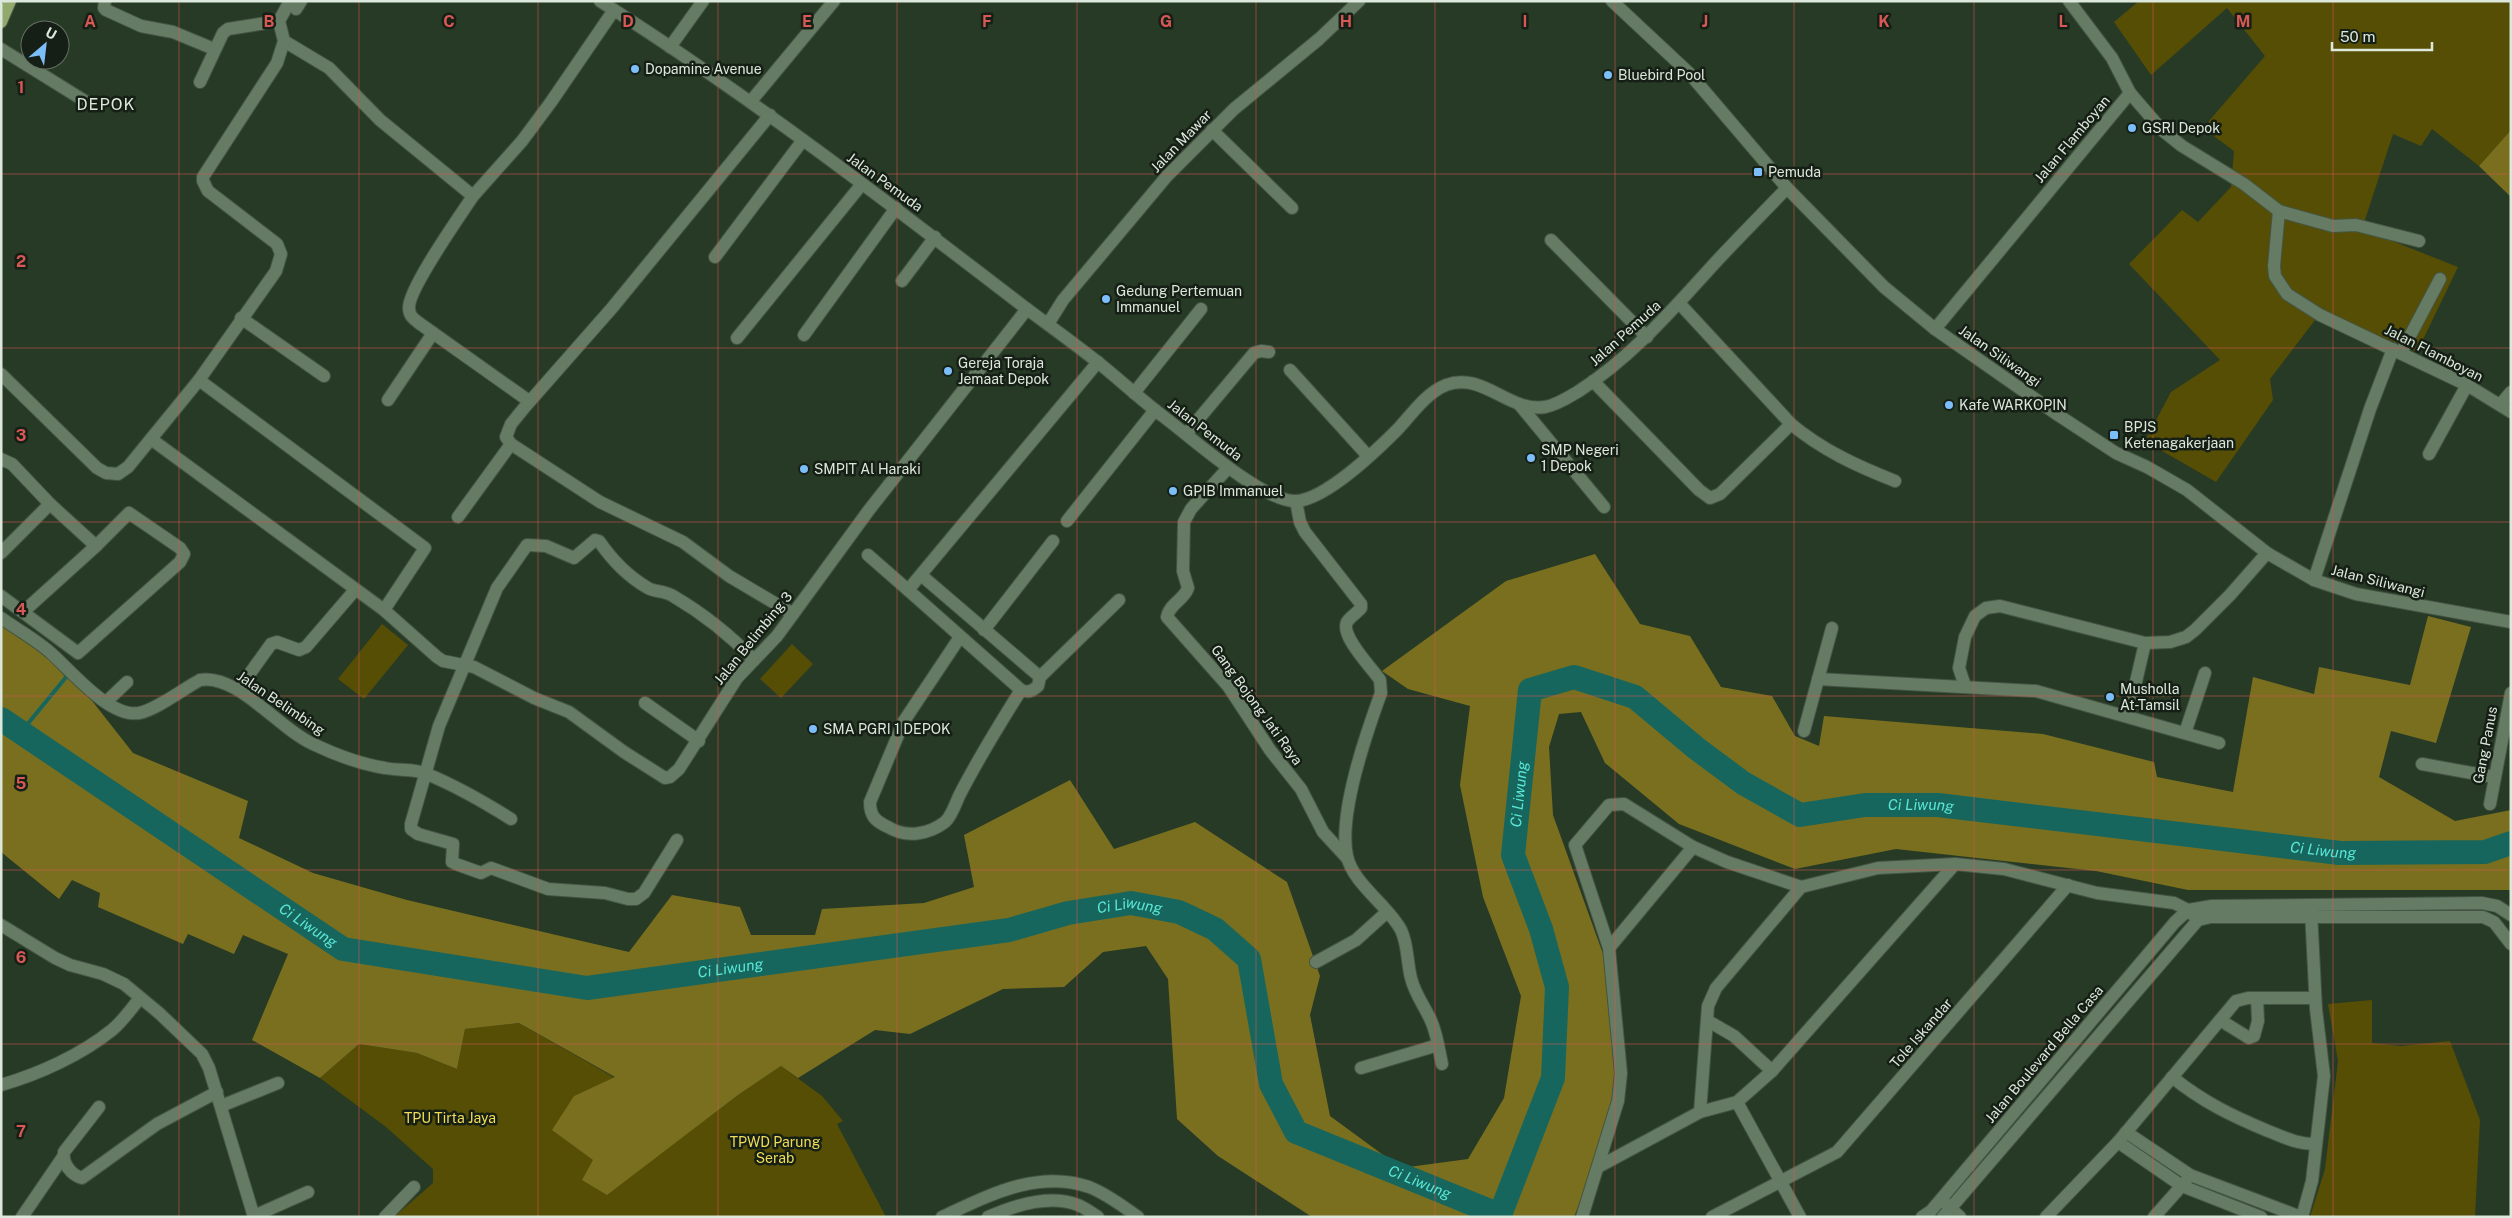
<svg xmlns="http://www.w3.org/2000/svg" width="2512" height="1218" font-family="'Public Sans',sans-serif">
  <style>
    .green { fill: #574e05 }
    .forest { fill: #7a6f1f }
    .lines { fill: none; stroke-linecap: round; stroke-linejoin: round }
    .stream { stroke: #17665e; stroke-width: 4 }
    .river { stroke: #17665e; stroke-width: 24 }
    .minor-casing { stroke: #445543; stroke-width: 14 }
    .secondary-casing { stroke: #445543; stroke-width: 14 }
    .primary-casing { stroke: #445543; stroke-width: 14 }
    .minor { stroke: #657b63; stroke-width: 12 }
    .secondary { stroke: #657b63; stroke-width: 12 }
    .primary { stroke: #91a96c; stroke-width: 12 }
    .grid { fill: none; stroke: #d85855; stroke-width: 1; stroke-opacity: 0.55 }
    .poi-dot { fill: #7cbef9; stroke: #161f15; stroke-width: 2 }
    .labels { text-anchor: middle; stroke-width: 5; stroke-linejoin: round; paint-order: stroke }
    .poi-label { font-size: 14px; fill: #dce8db; stroke: #161f15; text-anchor: start }
    .street-label { font-size: 14px; fill: #dce8db; stroke: #161f15 }
    .park-label { font-size: 14px; fill: #f0dd55; stroke: #161f15 }
    .water-label { font-size: 15px; font-style: italic; fill: #59e6d5; stroke: #161f15 }
    .quarter-label { font-size: 16px; letter-spacing: 1px; fill: #dce8db; stroke: #161f15 }
    .grid-label { font-size: 16px; text-anchor: middle; font-weight: bold; fill: #d85855; stroke: #161f15; stroke-width: 5; stroke-linejoin: round; paint-order: stroke }
  </style>
  <rect width="100%" height="100%" fill="#273a26"/>
  <!-- green -->
  <g class="green">
    <polygon points="2139,1 2511,1 2511,130 2479,166 2432,129 2421,146 2393,134 2362,229 2458,267 2417,352 2322,311 2270,379 2273,400 2216,482 2145,441 2171,392 2220,360 2129,264 2182,210 2198,222 2231,187 2234,151 2203,128 2265,56 2227,8 2151,75 2114,22"/>
    <polygon points="382,624 408,645 364,699 338,679"/>
    <polygon points="792,644 813,664 781,698 760,679"/>
    <polygon points="2372,1000 2372,1043 2401,1046 2450,1041 2480,1120 2475,1217 2310,1217 2325,1169 2338,1061 2328,1004"/>
    <polygon points="519,1023 615,1078 574,1096 594,1161 607,1194 738,1095 781,1066 822,1096 843,1121 837,1124 886,1217 394,1217 433,1183 433,1169 386,1127 320,1078 359,1044 417,1053 457,1069 465,1029"/>
  </g>
  <!-- forest -->
  <g class="forest">
    <polygon points="2511,130 2511,197 2479,166"/>
    <polygon points="1595,554 1640,624 1690,636 1721,687 1772,696 1795,736 1819,746 1824,716 2043,734 2154,762 2157,777 2233,792 2253,677 2314,694 2319,667 2410,685 2428,616 2471,627 2436,743 2391,731 2379,777 2455,821 2511,810 2511,890 2188,890 2096,871 1896,849 1795,869 1679,824 1605,763 1581,712 1559,714 1549,747 1553,815 1620,1001 1624,1091 1574,1217 1312,1217 1218,1156 1177,1119 1168,979 1146,946 1103,952 1064,987 1003,989 910,1034 875,1030 798,1078 781,1066 738,1095 607,1195 582,1180 593,1160 552,1130 574,1096 615,1077 519,1023 465,1029 457,1069 417,1053 359,1044 320,1078 252,1040 288,954 243,935 234,954 188,934 183,944 98,907 100,893 72,880 59,899 1,852 1,619 60,660 133,753 248,801 239,838 313,873 407,900 629,952 672,895 740,907 751,935 815,935 822,909 924,903 974,887 964,835 1070,780 1114,849 1195,822 1287,882 1320,976 1310,1015 1330,1116 1401,1168 1468,1159 1504,1098 1521,996 1483,897 1460,785 1470,706 1408,689 1382,671 1506,581"/>
  </g>
  <g class="lines">
    <!-- stream -->
    <polyline class="stream" points="21,732 67,676 65,674"/>
    <!-- river -->
    <path class="river" id="s1" d="M 1,719 L 343,949 L 587,988 L 1009,930 L 1068,913 L 1131,903 L 1179,912 L 1215,929 L 1249,959 L 1271,1084 L 1296,1132 L 1500,1215 L 1553,1078 L 1557,987 L 1541,929 L 1513,855 L 1530,690 L 1574,677 L 1635,697 L 1696,748 L 1743,783 L 1800,815 L 1865,805 L 1938,805 L 2340,853 L 2485,852 L 2511,843"/>
    <defs>
      <g id="minor">
        <polyline points="105,1 104,8 106,10 141,26 173,32 214,49"/>
        <path d="M 600,1 C 747,94 885,200 1023,306 C 1047,324 1071,341 1095,360 C 1118,378 1140,399 1164,417 C 1192,438 1261,500 1294,501 C 1323,502 1377,450 1397,430 C 1412,414 1426,393 1446,385 C 1483,371 1509,413 1545,407 C 1557,405 1569,397 1579,391 C 1632,357 1672,310 1714,264 C 1738,238 1762,214 1787,188"/>
        <polyline points="2069,1 2112,58 2130,93 2162,130 2182,146 2244,184 2279,211 2333,226 2356,225 2419,241"/>
        <polyline points="296,9 301,1"/>
        <polyline points="284,41 329,68 380,120 473,196 522,141 551,102 614,10"/>
        <polyline points="670,47 703,1"/>
        <polyline points="1,49 88,103"/>
        <polyline points="200,82 223,33 228,29 279,21"/>
        <polyline points="751,101 834,1"/>
        <polyline points="770,115 612,308 524,408 511,424 506,437 511,444 600,502 683,542 729,576 793,614"/>
        <polyline points="1212,130 1292,208"/>
        <path d="M 473,196 C 460,216 408,289 409,308 C 409,316 414,319 419,323 L 529,401"/>
        <polyline points="2279,211 2274,266 2275,276 2287,294 2320,315 2467,385 2511,412"/>
        <polyline points="1551,240 1647,337"/>
        <polyline points="715,257 803,140"/>
        <polyline points="902,281 935,237"/>
        <path d="M 1679,303 L 1791,424 C 1822,450 1857,466 1895,481"/>
        <polyline points="241,318 324,376"/>
        <polyline points="1048,324 1063,300 1167,176 1234,109 1319,39 1359,1"/>
        <polyline points="1935,329 2130,93"/>
        <polyline points="804,335 896,208"/>
        <polyline points="737,338 862,184"/>
        <polyline points="2401,353 2440,279"/>
        <polyline points="1290,370 1368,456"/>
        <polyline points="1,374 97,468 106,473 118,474 128,467 199,380 276,271 281,254 277,244 208,191 203,181 203,177 277,63 284,41 279,21 290,1"/>
        <polyline points="199,380 425,548 384,610"/>
        <polyline points="1593,381 1699,490 1710,498 1720,494 1791,424"/>
        <polyline points="1134,393 1201,309"/>
        <polyline points="388,400 433,333"/>
        <polyline points="1519,404 1604,507"/>
        <polyline points="2500,405 2511,392"/>
        <polyline points="1186,434 1254,353 1261,351 1269,352"/>
        <polyline points="151,439 384,610 437,657 443,661 474,667 534,698 569,712 624,752 665,778 670,777 679,769 737,678 777,636 869,510 1027,309"/>
        <polyline points="2429,454 2467,385"/>
        <polyline points="1,459 12,464 50,504 96,546"/>
        <path d="M 1228,468 L 1191,509 L 1184,522 L 1183,571 L 1188,588 C 1184,600 1169,604 1167,617 L 1228,686 L 1270,750 L 1301,789 L 1323,832 L 1347,858"/>
        <path d="M 1296,501 L 1300,522 L 1305,532 L 1361,604 L 1361,608 C 1357,613 1350,617 1347,622 C 1340,636 1372,668 1380,680 L 1381,693 C 1366,734 1338,814 1347,856 C 1353,884 1388,905 1401,930 C 1408,944 1407,963 1411,978 C 1415,995 1426,1008 1432,1023 C 1437,1035 1439,1050 1442,1064"/>
        <polyline points="458,517 511,444"/>
        <polyline points="1067,521 1155,410"/>
        <polyline points="1,553 50,504"/>
        <polyline points="868,555 908,590 1098,362"/>
        <polyline points="921,575 1040,677"/>
        <polyline points="2314,580 2370,409 2393,349"/>
        <path d="M 908,590 L 1021,690 C 1029,693 1032,691 1038,686 L 1040,677 L 1119,600"/>
        <polyline points="1,596 78,653 180,562 184,554 180,548 129,513 96,546 23,612"/>
        <path d="M 1,618 C 18,630 37,640 52,654 C 71,671 110,718 139,713 C 156,710 183,689 200,680 C 237,673 279,729 313,744 C 336,755 360,764 385,768 C 399,771 414,768 427,774 C 456,786 484,802 511,819"/>
        <polyline points="984,630 1053,541"/>
        <path d="M 960,637 L 904,721 L 870,802 C 870,816 875,821 888,827 C 906,838 928,835 945,822 C 951,817 956,803 959,796 C 978,759 999,725 1021,690"/>
        <polyline points="1818,679 2036,691 2219,743"/>
        <polyline points="1965,686 1959,668 1965,637 1975,616 1986,608 2000,606 2145,643 2170,642 2186,637 2195,630 2230,595 2267,553"/>
        <polyline points="238,690 271,644 277,642 299,650 306,647 355,590"/>
        <polyline points="106,702 127,682"/>
        <polyline points="645,703 699,741"/>
        <polyline points="2128,716 2145,643"/>
        <polyline points="1804,731 1832,628"/>
        <polyline points="2185,733 2205,673"/>
        <polyline points="2422,764 2494,777"/>
        <polyline points="2490,804 2511,693"/>
        <path d="M 677,840 L 644,893 L 636,899 L 628,899 L 605,893 L 548,889 L 491,868 L 481,873 L 456,864 L 452,862 L 453,844 L 418,834 L 411,829 L 411,824 L 439,726 L 497,588 L 527,545 L 546,546 L 574,558 L 595,540 L 599,541 C 612,560 627,576 648,588 C 655,592 665,591 673,596 C 702,613 731,636 754,660"/>
        <polyline points="1,925 55,958 70,965 103,974 124,984 159,1013 202,1054 209,1068 254,1217"/>
        <polyline points="1609,948 1693,847"/>
        <polyline points="1316,962 1356,940 1387,912"/>
        <polyline points="2220,1020 2249,1038 2254,1036 2258,1021 2257,998"/>
        <polyline points="1708,1021 1734,1036 1772,1071"/>
        <polyline points="1361,1068 1438,1045"/>
        <path d="M 2172,1077 C 2203,1102 2232,1116 2268,1131 C 2284,1137 2299,1145 2316,1144"/>
        <path d="M 1,1085 C 39,1074 81,1055 112,1030 C 123,1021 131,1009 140,998"/>
        <polyline points="1737,1102 1800,1217"/>
        <polyline points="221,1106 278,1083"/>
        <path d="M 99,1107 L 64,1152 C 62,1163 71,1175 82,1178 L 157,1124 L 217,1092"/>
        <polyline points="1700,1112 1708,1006 1716,988 1801,887"/>
        <polyline points="2126,1132 2190,1175 2301,1217"/>
        <polyline points="2118,1142 2182,1186 2261,1217"/>
        <polyline points="1598,1167 1700,1112 1737,1102 1772,1071 1955,864"/>
        <polyline points="1945,1203 1960,1217"/>
        <polyline points="254,1216 308,1192"/>
        <polyline points="22,1217 63,1157"/>
        <polyline points="385,1217 414,1187"/>
        <path d="M 942,1217 C 988,1196 1037,1169 1089,1187 C 1105,1193 1123,1206 1138,1217"/>
        <path d="M 988,1217 C 1015,1205 1049,1194 1078,1205 C 1085,1208 1092,1213 1098,1217"/>
        <polyline points="1582,1217 1618,1101 1621,1073 1609,948 1575,845 1609,805 1624,804 1693,847 1727,862 1801,887 1878,868 1955,864 2004,869 2097,893 2174,903 2188,910 2198,920"/>
        <polyline points="1712,1217 1837,1152 2068,885"/>
        <polyline points="1922,1217 1931,1211 2175,922 2188,910 2212,906 2482,903 2497,906 2511,915"/>
        <polyline points="1943,1217 2198,920 2211,917 2483,917 2494,922 2511,944"/>
        <polyline points="2046,1217 2118,1142 2236,1001 2248,998 2315,998"/>
        <polyline points="2154,1217 2186,1181"/>
        <polyline points="2302,1217 2312,1181 2324,1076 2316,1009 2311,911"/>
      </g>
      <polyline id="secondary" points="1612,1 1689,73 1787,188 1884,287 1935,329 2058,415 2116,453 2147,467 2187,490 2267,553 2314,580 2356,594 2511,622"/>
      <polyline id="primary" points="1,22 10,1"/>
    </defs>
    <!-- minor casing -->
    <use href="#minor" class="minor-casing"/>
    <!-- secondary casing -->
    <use href="#secondary" class="secondary-casing"/>
    <!-- primary casing -->
    <use href="#primary" class="primary-casing"/>
    <!-- minor -->
    <use href="#minor" class="minor"/>
    <!-- secondary -->
    <use href="#secondary" class="secondary"/>
    <!-- primary -->
    <use href="#primary" class="primary"/>
  </g>
  <!-- grid -->
  <path class="grid" d="M 179,1 L 179,1217M 359,1 L 359,1217M 538,1 L 538,1217M 718,1 L 718,1217M 897,1 L 897,1217M 1077,1 L 1077,1217M 1256,1 L 1256,1217M 1435,1 L 1435,1217M 1615,1 L 1615,1217M 1794,1 L 1794,1217M 1974,1 L 1974,1217M 2153,1 L 2153,1217M 2333,1 L 2333,1217M 1,174 L 2511,174M 1,348 L 2511,348M 1,522 L 2511,522M 1,696 L 2511,696M 1,870 L 2511,870M 1,1044 L 2511,1044"/>
  <!-- markers -->
  <g class="poi-dot">
    <circle cx="635" cy="69" r="5"/>
    <circle cx="1608" cy="75" r="5"/>
    <circle cx="2132" cy="128" r="5"/>
    <rect x="1753" y="167" width="10" height="10" rx="2.5"/>
    <circle cx="1106" cy="299" r="5"/>
    <circle cx="948" cy="371" r="5"/>
    <circle cx="1949" cy="405" r="5"/>
    <rect x="2109" y="430" width="10" height="10" rx="2.5"/>
    <circle cx="1531" cy="458" r="5"/>
    <circle cx="804" cy="469" r="5"/>
    <circle cx="1173" cy="491" r="5"/>
    <circle cx="2110" cy="697" r="5"/>
    <circle cx="813" cy="729" r="5"/>
  </g>
  <g class="labels">
    <!-- poi labels -->
    <g class="poi-label">
      <text x="645" y="74">Dopamine Avenue</text>
      <text x="1618" y="80">Bluebird Pool</text>
      <text x="2142" y="133">GSRI Depok</text>
      <text x="1768" y="177">Pemuda</text>
      <text x="1116" y="296">Gedung Pertemuan<tspan x="1116" dy="16">Immanuel</tspan></text>
      <text x="958" y="368">Gereja Toraja<tspan x="958" dy="16">Jemaat Depok</tspan></text>
      <text x="1959" y="410">Kafe WARKOPIN</text>
      <text x="2124" y="432">BPJS<tspan x="2124" dy="16">Ketenagakerjaan</tspan></text>
      <text x="1541" y="455">SMP Negeri<tspan x="1541" dy="16">1 Depok</tspan></text>
      <text x="814" y="474">SMPIT Al Haraki</text>
      <text x="1183" y="496">GPIB Immanuel</text>
      <text x="2120" y="694">Musholla<tspan x="2120" dy="16">At-Tamsil</tspan></text>
      <text x="823" y="734">SMA PGRI 1 DEPOK</text>
    </g>
    <!-- street labels -->
    <g class="street-label">
      <text transform="translate(2072 139) rotate(-50)" y="5">Jalan Flamboyan</text>
      <text transform="translate(1181 141) rotate(-46)" y="5">Jalan Mawar</text>
      <text transform="translate(885 182) rotate(36)" y="5">Jalan Pemuda</text>
      <text transform="translate(1625 333) rotate(-42)" y="5">Jalan Pemuda</text>
      <text transform="translate(2434 353) rotate(27)" y="5">Jalan Flamboyan</text>
      <text transform="translate(2000 356) rotate(35)" y="5">Jalan Siliwangi</text>
      <text transform="translate(1205 430) rotate(38)" y="5">Jalan Pemuda</text>
      <text transform="translate(2378 581) rotate(14)" y="5">Jalan Siliwangi</text>
      <text transform="translate(753 638) rotate(-51)" y="5">Jalan Belimbing 3</text>
      <text transform="translate(281 703) rotate(34)" y="5">Jalan Belimbing</text>
      <text transform="translate(1257 705) rotate(54)" y="5">Gang Bojong Jati Raya</text>
      <text transform="translate(2485 745) rotate(-79)" y="5">Gang Panus</text>
      <text transform="translate(1921 1033) rotate(-49)" y="5">Tole Iskandar</text>
      <text transform="translate(2044 1054) rotate(-50)" y="5">Jalan Boulevard Bella Casa</text>
    </g>
    <!-- park labels -->
    <g class="park-label">
      <text x="450" y="1123">TPU Tirta Jaya</text>
      <text x="775" y="1147">TPWD Parung<tspan x="775" dy="16">Serab</tspan></text>
    </g>
    <!-- water labels -->
    <g class="water-label">
      <text dy="5" stroke="none"><textPath href="#s1" startOffset="2184">Ci Liwung</textPath></text>
      <text dy="5" stroke="none"><textPath href="#s1" startOffset="2724">Ci Liwung</textPath></text>
      <text dy="5" stroke="none"><textPath href="#s1" startOffset="3129">Ci Liwung</textPath></text>
      <text dy="5" stroke="none"><textPath href="#s1" startOffset="1209">Ci Liwung</textPath></text>
      <text dy="5" stroke="none"><textPath href="#s1" startOffset="370">Ci Liwung</textPath></text>
      <text dy="5" stroke="none"><textPath href="#s1" startOffset="804">Ci Liwung</textPath></text>
      <text dy="5" stroke="none"><textPath href="#s1" startOffset="1659">Ci Liwung</textPath></text>
    </g>
    <!-- quarter labels -->
    <g class="quarter-label">
      <text x="106" y="110">DEPOK</text>
    </g>
  </g>
  <g class="grid-label">
    <text x="90" y="27">A</text>
    <text x="269" y="27">B</text>
    <text x="449" y="27">C</text>
    <text x="628" y="27">D</text>
    <text x="807" y="27">E</text>
    <text x="987" y="27">F</text>
    <text x="1166" y="27">G</text>
    <text x="1346" y="27">H</text>
    <text x="1525" y="27">I</text>
    <text x="1705" y="27">J</text>
    <text x="1884" y="27">K</text>
    <text x="2063" y="27">L</text>
    <text x="2243" y="27">M</text>
    <text x="21" y="93">1</text>
    <text x="21" y="267">2</text>
    <text x="21" y="441">3</text>
    <text x="21" y="615">4</text>
    <text x="21" y="789">5</text>
    <text x="21" y="963">6</text>
    <text x="21" y="1137">7</text>
  </g>
  <!-- border -->
  <rect width="2512" height="1218" fill="none" stroke="#dce8db" stroke-width="5"/>
  <!-- north arrow -->
  <g transform="translate(45 45) rotate(28)"><circle r="24" fill="#161f15" stroke="#656f64"/>
  <path d="M0-4L9 19L0 12L-9 19Z" fill="#7cbef9"/>
  <text y="-8" font-size="14" font-weight="bold" text-anchor="middle" fill="#dce8db">U</text>
  </g>
  <!-- scale -->
  <path d="M2332 42v8h100v-8" fill="none" stroke="#dce8db" stroke-width="2.5"/>
  <text x="2340" y="42" font-size="15" fill="#dce8db" stroke="#161f15" stroke-width="4" paint-order="stroke">50 m</text>
</svg>
